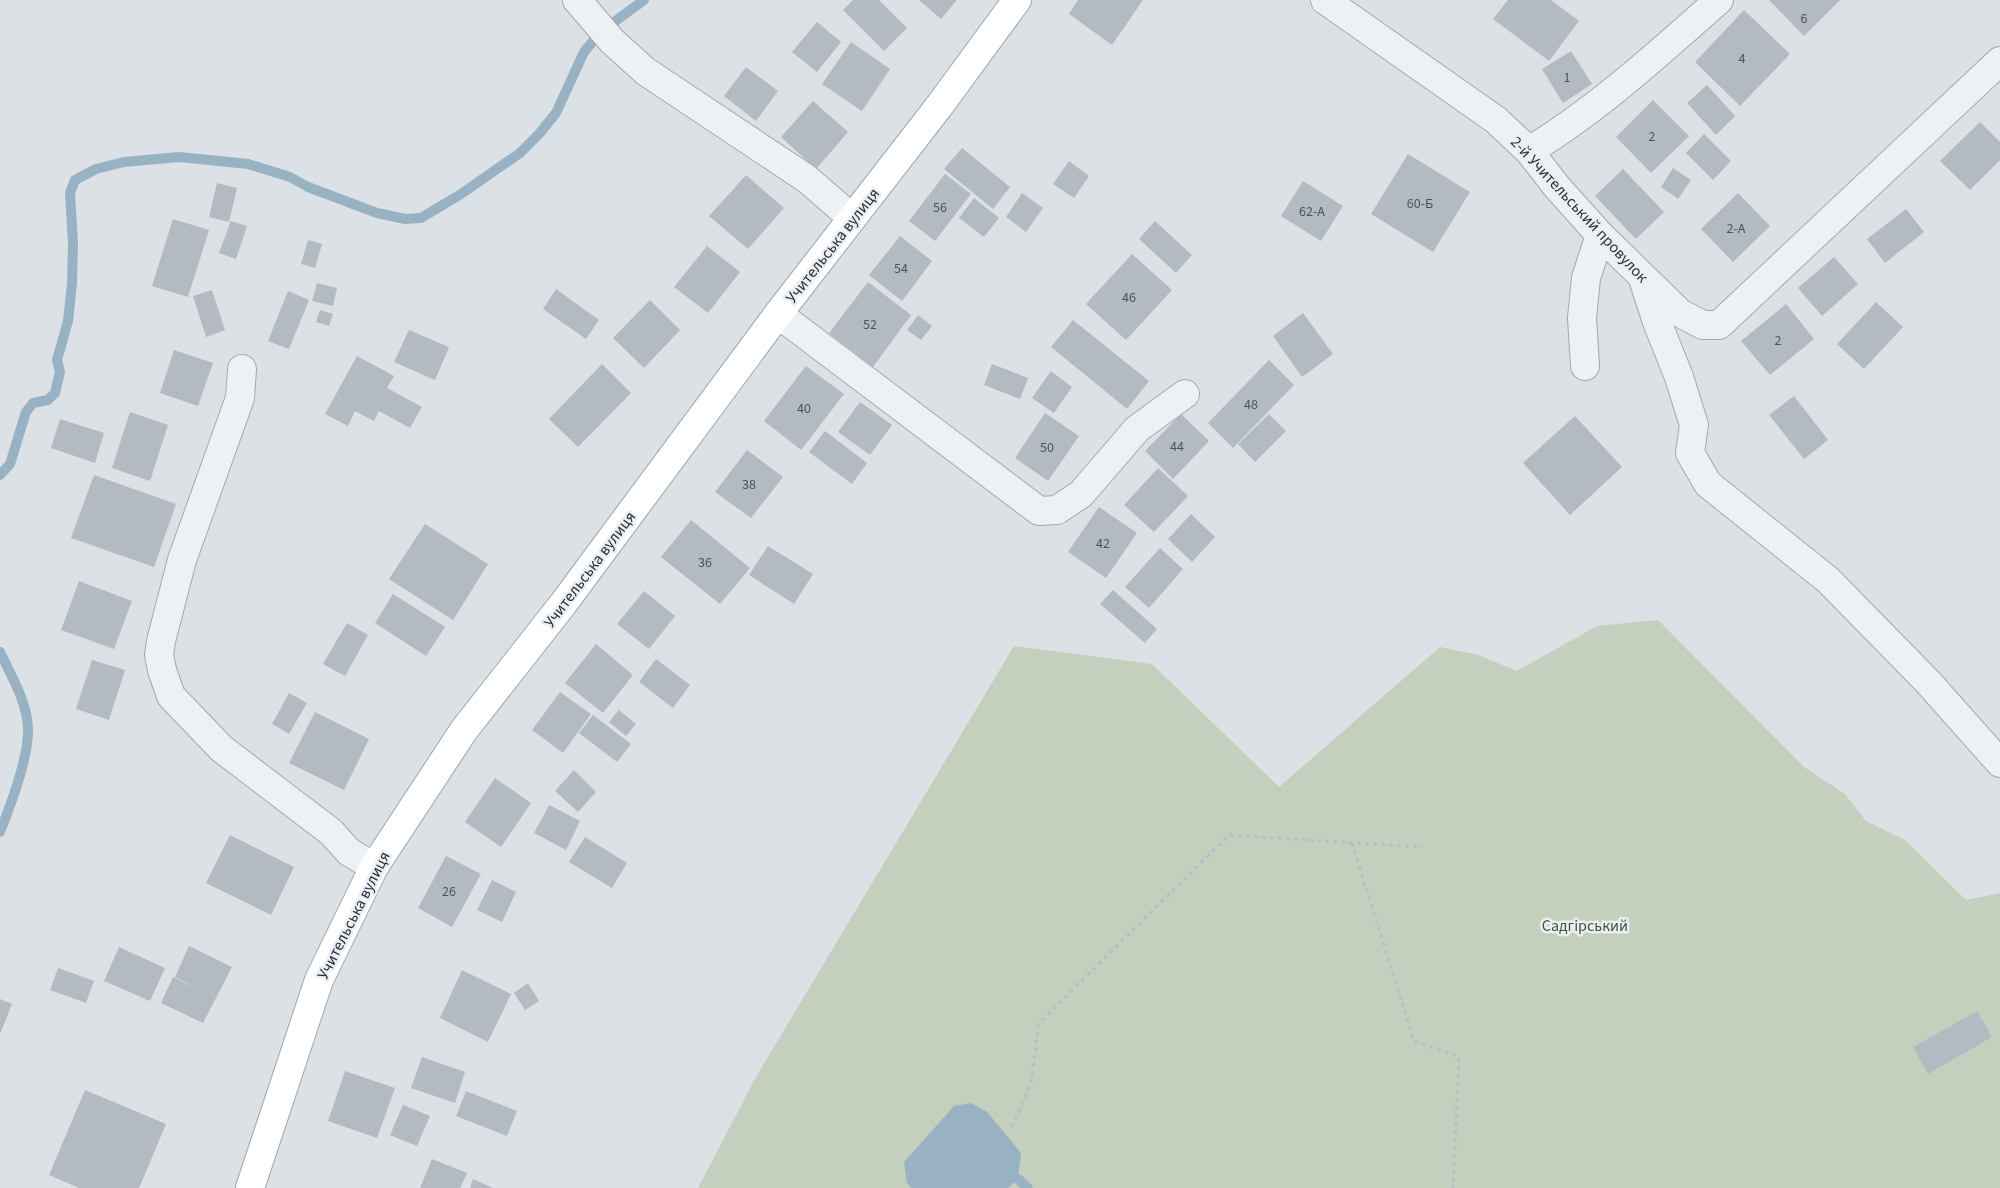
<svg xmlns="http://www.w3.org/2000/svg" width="2000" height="1188" font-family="'Source Sans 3',sans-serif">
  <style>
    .green { fill: #c4cfbe }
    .water { fill: #98b2c4 }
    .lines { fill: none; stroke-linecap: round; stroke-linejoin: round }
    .stream { stroke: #98b2c4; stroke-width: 10 }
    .building { fill: #b4bac2 }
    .minor-casing { stroke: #a2a8ae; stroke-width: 30 }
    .major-casing { stroke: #9ca6b0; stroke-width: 30 }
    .path { stroke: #babfc4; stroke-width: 3; stroke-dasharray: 4 4; stroke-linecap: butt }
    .minor { stroke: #eef1f4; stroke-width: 28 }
    .major { stroke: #fff; stroke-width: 28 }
    .labels { text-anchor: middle; stroke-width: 5; stroke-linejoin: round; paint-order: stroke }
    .number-label { font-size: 14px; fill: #4a525c }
    .street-label { font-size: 16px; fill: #27303a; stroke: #ebeff3 }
    .park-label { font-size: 16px; fill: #3f5535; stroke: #ebeff3 }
  </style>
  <rect width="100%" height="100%" fill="#dce1e5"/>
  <!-- green -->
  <polygon class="green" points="1658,620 1804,767 1845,794 1866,821 1905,840 1966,900 2000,893 2000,1188 698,1188 756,1077 1014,646 1152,664 1279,787 1440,647 1478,655 1517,671 1597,626"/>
  <!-- water -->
  <polygon class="water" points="971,1103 987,1112 1021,1153 1018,1179 1008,1188 911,1188 907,1183 904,1162 954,1106"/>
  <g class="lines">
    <!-- stream -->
    <g class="stream">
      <polyline points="606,28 644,0"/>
      <polyline points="0,475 10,464 26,412 33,403 48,400 55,393 60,372 57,360 68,321 72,283 73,242 70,193 75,180 96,169 124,162 179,157 248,164 290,177 308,187 377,213 405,219 421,218 461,194 520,153 539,134 556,113 584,52 599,34"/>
      <path d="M 0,652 C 11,675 27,702 28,728 C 29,757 11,804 0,832"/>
      <polyline points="1018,1179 1028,1188"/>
    </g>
  </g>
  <!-- building -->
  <g class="building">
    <polygon points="853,0 879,0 907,28 884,51 843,10"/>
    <polygon points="919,0 957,0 941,19"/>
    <polygon points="1078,0 1143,0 1112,45 1069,14"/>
    <polygon points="1508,0 1551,0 1579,21 1549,61 1493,19"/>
    <polygon points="1769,0 1840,0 1804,36"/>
    <polygon points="1744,10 1790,54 1740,106 1695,62"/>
    <polygon points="817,22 841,42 817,72 792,52"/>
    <polygon points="851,42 890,69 862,111 822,84"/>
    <polygon points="1571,51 1592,84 1563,103 1542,69"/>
    <polygon points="746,67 778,91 756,121 724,96"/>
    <polygon points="1707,85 1735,116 1716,135 1687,103"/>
    <polygon points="1653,100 1689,136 1651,173 1616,137"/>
    <polygon points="813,101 848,132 816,169 781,137"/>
    <polygon points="1980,122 2000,142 2000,160 1970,190 1940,161"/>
    <polygon points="1704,134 1731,161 1713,180 1686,153"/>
    <polygon points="962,148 1010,187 993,209 944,169"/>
    <polygon points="1408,154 1470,192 1433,252 1371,214"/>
    <polygon points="1069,161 1089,176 1074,198 1053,184"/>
    <polygon points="1673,168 1691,180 1678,199 1661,187"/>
    <polygon points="1623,169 1664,212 1636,239 1595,196"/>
    <polygon points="945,174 971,194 935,241 909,221"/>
    <polygon points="746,175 784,208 748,249 709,216"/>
    <polygon points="1303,181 1343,206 1321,241 1281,216"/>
    <polygon points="217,183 237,188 229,222 209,217"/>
    <polygon points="1022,193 1043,208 1026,232 1006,217"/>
    <polygon points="1738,193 1770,226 1733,262 1701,229"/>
    <polygon points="974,198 999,218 984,237 959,218"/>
    <polygon points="1906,209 1924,232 1885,263 1867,239"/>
    <polygon points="173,219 209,230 188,297 152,286"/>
    <polygon points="231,221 247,226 236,259 219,253"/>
    <polygon points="1155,221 1192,255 1176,273 1139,239"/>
    <polygon points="900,236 932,261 902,301 869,275"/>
    <polygon points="308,240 322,244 315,268 301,264"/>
    <polygon points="707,246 740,272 708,313 674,287"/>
    <polygon points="1132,254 1172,290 1126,340 1086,304"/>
    <polygon points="1834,257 1858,284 1822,316 1798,288"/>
    <polygon points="868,282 911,315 873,367 829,333"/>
    <polygon points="317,283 337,288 333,306 312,301"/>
    <polygon points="556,289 599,320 586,339 543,309"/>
    <polygon points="212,290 225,330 206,337 193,296"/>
    <polygon points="288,291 309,300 289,349 268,341"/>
    <polygon points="650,300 680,330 644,368 613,338"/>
    <polygon points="1876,302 1903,327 1864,369 1837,344"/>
    <polygon points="1786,304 1814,339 1770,375 1741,341"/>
    <polygon points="320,310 333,314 329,326 316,322"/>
    <polygon points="1303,313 1333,354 1302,377 1273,336"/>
    <polygon points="918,315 932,326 921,340 907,330"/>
    <polygon points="1073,320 1149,381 1127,409 1051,347"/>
    <polygon points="409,330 449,347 435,380 394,362"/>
    <polygon points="174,350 213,363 198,406 160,393"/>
    <polygon points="357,356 394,376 387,388 422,407 410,428 379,411 374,421 355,411 348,426 325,414"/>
    <polygon points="1269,360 1294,385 1233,448 1208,423"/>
    <polygon points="602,364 631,393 578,447 549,419"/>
    <polygon points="992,364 1028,378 1020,399 984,385"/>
    <polygon points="806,366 844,394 801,450 764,421"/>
    <polygon points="1051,371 1072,387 1054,413 1032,398"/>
    <polygon points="1794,396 1828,440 1804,459 1769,415"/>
    <polygon points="860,402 892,425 870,455 838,432"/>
    <polygon points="130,412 168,425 150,481 112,468"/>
    <polygon points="1045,413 1079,436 1048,481 1015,458"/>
    <polygon points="1181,414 1209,441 1173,479 1145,451"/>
    <polygon points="1269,414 1286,431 1255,462 1238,444"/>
    <polygon points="1575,416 1622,467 1570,515 1523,463"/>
    <polygon points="60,419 104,433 95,463 51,448"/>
    <polygon points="825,431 867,463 852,484 809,452"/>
    <polygon points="747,450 783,477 751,518 715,492"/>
    <polygon points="1158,468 1188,496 1154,532 1124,505"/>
    <polygon points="94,475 176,504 154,567 71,538"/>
    <polygon points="1099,507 1137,533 1106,578 1068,552"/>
    <polygon points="1191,514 1215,537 1192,562 1168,539"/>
    <polygon points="691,520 750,568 720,604 661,557"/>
    <polygon points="425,524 488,564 453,620 389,579"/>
    <polygon points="768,546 813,574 794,604 749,575"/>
    <polygon points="1160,548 1183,569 1149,608 1125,587"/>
    <polygon points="79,581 132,601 114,649 61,630"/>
    <polygon points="1113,590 1157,629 1145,643 1100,604"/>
    <polygon points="644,591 675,616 649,649 617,624"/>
    <polygon points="393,594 445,627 426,656 375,623"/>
    <polygon points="347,623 368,635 345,676 323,664"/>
    <polygon points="596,644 633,675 603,713 565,683"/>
    <polygon points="656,659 690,685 673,708 639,682"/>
    <polygon points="92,660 125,670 109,720 76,709"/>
    <polygon points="560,692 591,714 563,753 532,730"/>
    <polygon points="289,693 307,703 289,734 272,724"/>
    <polygon points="619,710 636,724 626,736 609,722"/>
    <polygon points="315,712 369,739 344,790 289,763"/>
    <polygon points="593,715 631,744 617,762 579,733"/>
    <polygon points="574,770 596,792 578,812 555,791"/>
    <polygon points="495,778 531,803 501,847 465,822"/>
    <polygon points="549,805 580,821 566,850 534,833"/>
    <polygon points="230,835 294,867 271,915 206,883"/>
    <polygon points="585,837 627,863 612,888 569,862"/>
    <polygon points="446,856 481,874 452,927 418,908"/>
    <polygon points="492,880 516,892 502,922 477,910"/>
    <polygon points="189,946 232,967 203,1023 161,1003 173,977 200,990 175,977"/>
    <polygon points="119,947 165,968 150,1001 104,981"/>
    <polygon points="58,968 94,981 86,1003 50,990"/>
    <polygon points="462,970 511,994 488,1042 440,1018"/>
    <polygon points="528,983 539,1001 525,1010 514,993"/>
    <polygon points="0,999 12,1004 0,1034"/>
    <polygon points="1977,1011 1992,1037 1928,1074 1913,1047"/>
    <polygon points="422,1057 465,1072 455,1103 411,1088"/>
    <polygon points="345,1071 395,1088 377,1138 328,1121"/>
    <polygon points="85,1090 166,1124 139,1188 79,1188 49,1175"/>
    <polygon points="466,1091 517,1111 507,1136 456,1116"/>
    <polygon points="403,1105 430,1116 417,1146 390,1135"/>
    <polygon points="432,1159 467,1173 460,1188 420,1188"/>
    <polygon points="473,1179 493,1188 470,1188"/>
  </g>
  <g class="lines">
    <defs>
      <g id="minor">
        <polyline points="577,0 612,41 645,71 807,179 852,218"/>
        <polyline points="1325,0 1496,120 1529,151 1557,187 1600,235 1680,313 1703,325 1719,325 2000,61"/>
        <path d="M 1529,151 C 1598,109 1658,54 1719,0"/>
        <polyline points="1644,282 1657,322 1679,377 1694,425 1690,453 1708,484 1828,580 1928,682 2000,763"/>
        <polyline points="778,314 1039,511 1057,510 1081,494 1137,429 1185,394"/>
        <polyline points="1585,366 1582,318 1586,278 1600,235"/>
        <polyline points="242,369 240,398 182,560 161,641 159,655 162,670 171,696 222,749 331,832 349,852 374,867"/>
      </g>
      <polyline id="major" points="250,1188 319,980 374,867 464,730 563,604 778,314 940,105 1017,0"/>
    </defs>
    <!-- minor casing -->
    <use href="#minor" class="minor-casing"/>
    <!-- major casing -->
    <use href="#major" class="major-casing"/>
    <!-- path -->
    <g class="path">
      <polyline points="1352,843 1414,1041 1459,1057 1453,1188"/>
      <polyline points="1012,1127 1031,1083 1039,1023 1229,835 1422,847"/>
    </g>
    <!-- minor -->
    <use href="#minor" class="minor"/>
    <!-- major -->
    <use href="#major" class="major"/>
  </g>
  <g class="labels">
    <!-- number labels -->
    <g class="number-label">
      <text x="1804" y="23">6</text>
      <text x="1742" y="63">4</text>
      <text x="1567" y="82">1</text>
      <text x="1652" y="141">2</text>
      <text x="1420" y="208">60-Б</text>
      <text x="940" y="212">56</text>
      <text x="1312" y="216">62-А</text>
      <text x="1736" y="233">2-А</text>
      <text x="901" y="273">54</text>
      <text x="1129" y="302">46</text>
      <text x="870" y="329">52</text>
      <text x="1778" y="345">2</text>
      <text x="1251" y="409">48</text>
      <text x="804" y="413">40</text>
      <text x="1177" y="451">44</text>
      <text x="1047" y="452">50</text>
      <text x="749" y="489">38</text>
      <text x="1103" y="548">42</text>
      <text x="705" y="567">36</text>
      <text x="449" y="896">26</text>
    </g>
    <!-- street labels -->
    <g class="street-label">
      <text transform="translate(1580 209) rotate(47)" y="6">2-й Учительський провулок</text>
      <text transform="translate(832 245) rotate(-52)" y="6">Учительська вулиця</text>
      <text transform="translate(589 569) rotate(-53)" y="6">Учительська вулиця</text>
      <text transform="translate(353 915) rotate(-63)" y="6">Учительська вулиця</text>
    </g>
    <!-- park labels -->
    <g class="park-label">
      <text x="1585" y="931">Садгірський</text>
    </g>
  </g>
</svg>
